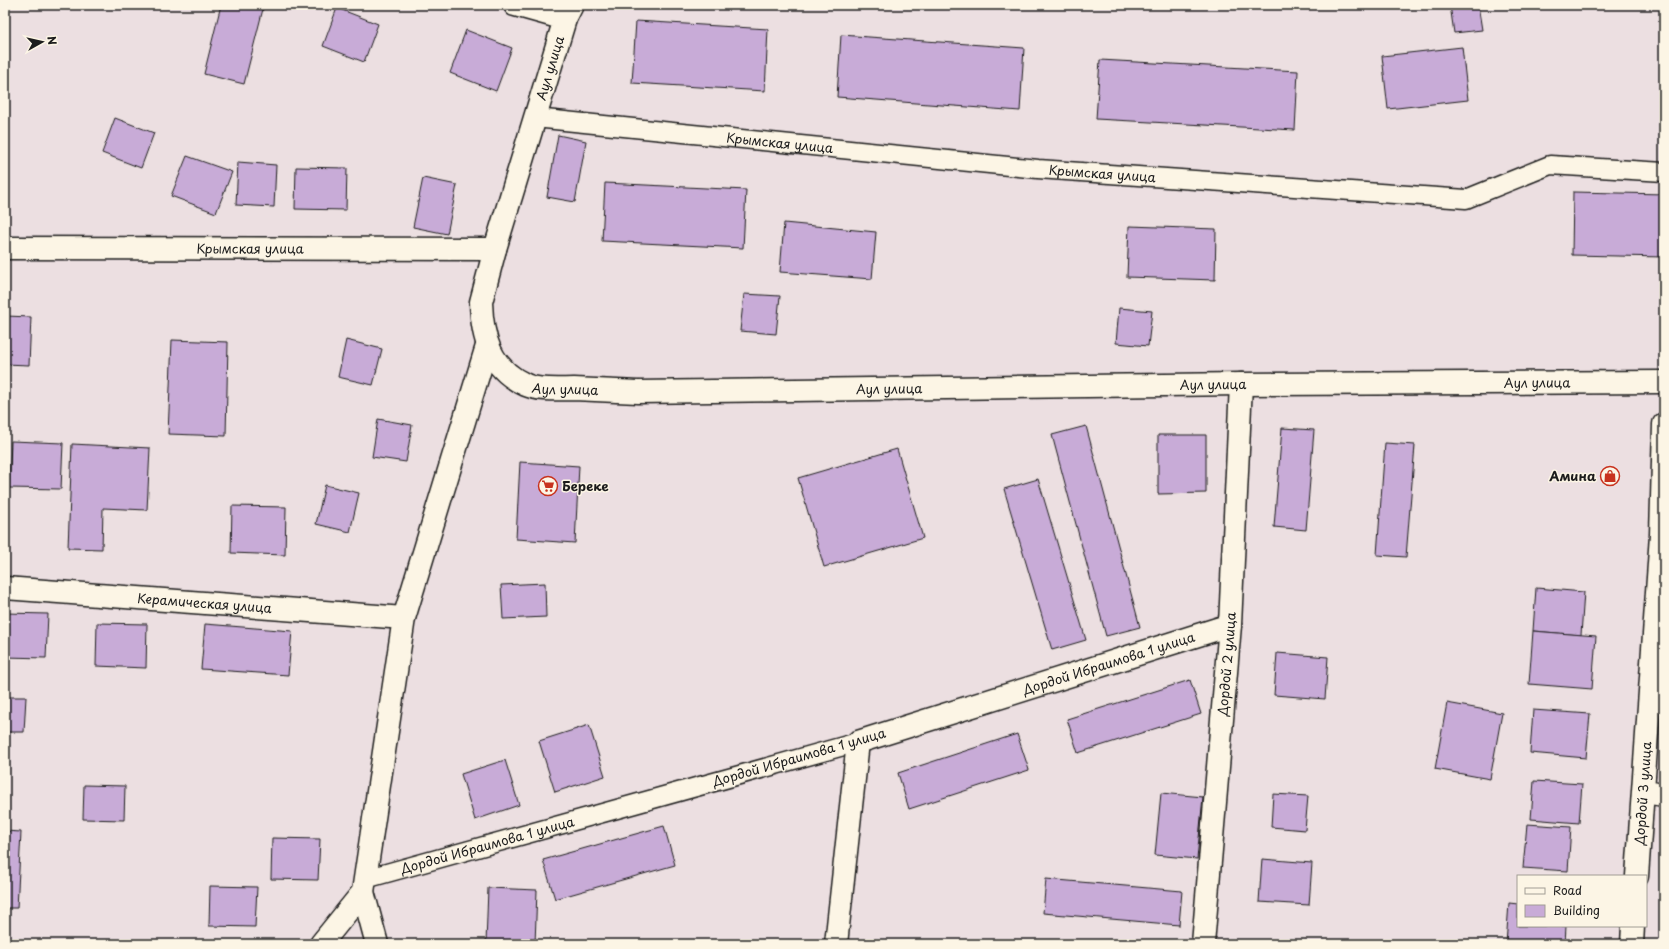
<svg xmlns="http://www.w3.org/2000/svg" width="1669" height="949" font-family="'Playpen Sans',sans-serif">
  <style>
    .building { fill: #c8abd7; stroke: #1c1c1c }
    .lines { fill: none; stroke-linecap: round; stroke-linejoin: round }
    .service-casing { stroke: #1c1c1c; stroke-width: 21 }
    .minor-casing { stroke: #1c1c1c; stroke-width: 25 }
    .tertiary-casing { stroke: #1c1c1c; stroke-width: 25 }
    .secondary-casing { stroke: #1c1c1c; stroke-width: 25 }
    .service { stroke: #fcf5e5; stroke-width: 18 }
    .minor { stroke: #fcf5e5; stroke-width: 22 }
    .tertiary { stroke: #fcf5e5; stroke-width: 22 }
    .secondary { stroke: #fcf5e5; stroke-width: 22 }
    .labels { text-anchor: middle; stroke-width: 3; stroke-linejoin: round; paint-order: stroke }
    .street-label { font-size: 13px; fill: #1c1c1c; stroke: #fcf5e5 }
    .poi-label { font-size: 13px; font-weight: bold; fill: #1c1c1c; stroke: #fcf5e5; text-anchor: end }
  </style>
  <rect width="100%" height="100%" fill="#ecdfe1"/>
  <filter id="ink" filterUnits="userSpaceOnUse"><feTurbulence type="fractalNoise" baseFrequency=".025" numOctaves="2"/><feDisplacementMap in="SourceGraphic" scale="8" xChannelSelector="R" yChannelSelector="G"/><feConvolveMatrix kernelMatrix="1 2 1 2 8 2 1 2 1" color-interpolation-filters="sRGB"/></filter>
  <g filter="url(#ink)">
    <!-- building -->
    <g class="building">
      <polygon points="221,5 264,5 244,84 204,74"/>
      <polygon points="1450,5 1478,5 1482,30 1454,33"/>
      <polygon points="337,8 378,24 364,62 323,46"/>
      <polygon points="636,21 768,29 765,91 632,83"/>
      <polygon points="466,30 512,48 496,91 450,73"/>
      <polygon points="841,35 1024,48 1020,111 837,97"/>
      <polygon points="1462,47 1468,100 1388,109 1382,56"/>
      <polygon points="1100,60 1298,71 1295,130 1096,119"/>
      <polygon points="115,118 154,133 141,168 102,153"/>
      <polygon points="558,135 586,141 575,202 547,197"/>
      <polygon points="187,156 232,172 216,213 171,196"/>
      <polygon points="238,162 276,165 274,207 236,205"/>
      <polygon points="296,167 347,168 346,210 295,209"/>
      <polygon points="423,178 457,185 447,234 413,227"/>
      <polygon points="605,183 746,190 743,248 602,241"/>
      <polygon points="1573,192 1664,194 1664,257 1572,255"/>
      <polygon points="784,223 876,232 872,279 780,272"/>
      <polygon points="1129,226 1216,229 1215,280 1127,277"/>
      <polygon points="744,294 780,296 776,334 740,331"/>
      <polygon points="1119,308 1152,311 1148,346 1116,343"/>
      <polygon points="5,316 31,317 29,365 5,364"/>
      <polygon points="172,340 228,342 226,436 168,434"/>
      <polygon points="346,340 382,349 373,385 338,377"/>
      <polygon points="378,419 412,425 406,462 372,457"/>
      <polygon points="1086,426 1140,627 1106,636 1052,435"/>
      <polygon points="1282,428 1314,430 1306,530 1274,527"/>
      <polygon points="1158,435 1206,435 1206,493 1158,494"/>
      <polygon points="11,441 63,443 61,489 9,488"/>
      <polygon points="1385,443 1415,445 1406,557 1377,555"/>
      <polygon points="72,444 150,448 147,510 103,508 102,549 68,548"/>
      <polygon points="897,449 923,538 824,567 798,478"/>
      <polygon points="520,462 579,466 575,543 516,539"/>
      <polygon points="1038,479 1086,640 1052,650 1004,489"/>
      <polygon points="325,485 359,493 350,532 316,524"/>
      <polygon points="232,506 286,507 285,555 231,553"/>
      <polygon points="545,583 546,617 503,619 501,585"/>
      <polygon points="1536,588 1584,592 1581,635 1533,631"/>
      <polygon points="5,613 48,614 46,658 5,657"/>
      <polygon points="97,623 147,624 146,668 96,666"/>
      <polygon points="205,624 292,631 288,675 201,669"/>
      <polygon points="1533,631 1596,636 1592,689 1529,684"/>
      <polygon points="1277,653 1328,657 1325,699 1274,695"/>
      <polygon points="1190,680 1201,714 1078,753 1067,719"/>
      <polygon points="5,697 26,697 24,732 5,732"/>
      <polygon points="1447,703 1502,713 1490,779 1435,769"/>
      <polygon points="1533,710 1590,714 1586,758 1530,753"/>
      <polygon points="589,725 605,776 555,792 539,741"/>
      <polygon points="1017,734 1029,770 909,809 898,773"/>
      <polygon points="505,760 519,805 475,820 461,774"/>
      <polygon points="1534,781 1582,784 1579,823 1531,819"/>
      <polygon points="84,785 125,786 124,820 83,819"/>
      <polygon points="1161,793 1203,797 1197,859 1155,855"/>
      <polygon points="1273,794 1308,796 1305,830 1271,827"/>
      <polygon points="1527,824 1571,827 1568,871 1523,868"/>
      <polygon points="664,826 675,865 555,899 543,860"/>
      <polygon points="5,831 21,832 17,908 5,908"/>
      <polygon points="272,838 320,839 318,880 271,879"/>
      <polygon points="1262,859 1312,863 1309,905 1259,902"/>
      <polygon points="1046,879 1182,891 1179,925 1043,913"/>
      <polygon points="210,886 257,887 255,927 209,926"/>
      <polygon points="488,888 537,890 535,944 486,944"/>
      <polygon points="1509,903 1518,904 1518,926 1566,926 1565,944 1506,944"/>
    </g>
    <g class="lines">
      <defs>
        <g id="service">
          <path id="s1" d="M 535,118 L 1038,169 L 1466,199 L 1550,165 L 1664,172"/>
          <path id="s2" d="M 365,879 L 858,742"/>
        </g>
        <g id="minor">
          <polyline points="515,5 565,19"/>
          <path id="s3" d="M 5,248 L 495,249"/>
          <path id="s4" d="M 5,588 L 404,618"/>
          <polyline points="1644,792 1664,795"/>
          <polyline points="363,892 377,944"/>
          <polyline points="321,944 363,892 404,618 487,346"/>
          <path id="s5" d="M 836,944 L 858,742 L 1230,625"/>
          <path id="s6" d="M 1203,944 L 1230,625 L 1241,384"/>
        </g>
        <g id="tertiary">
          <path id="s7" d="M 1637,876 L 1661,535 L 1664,424"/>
          <polyline points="1632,944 1633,926"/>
        </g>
        <g id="secondary">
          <path id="s8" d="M 572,5 L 565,19 L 495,249 L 481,302 C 482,337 490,369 526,385 C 540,391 559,389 574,389 C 595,390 616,391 638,392 L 1241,384 L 1664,382"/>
        </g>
      </defs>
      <!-- service casing -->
      <use href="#service" class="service-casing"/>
      <!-- minor casing -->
      <use href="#minor" class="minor-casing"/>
      <!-- tertiary casing -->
      <use href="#tertiary" class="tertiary-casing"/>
      <!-- secondary casing -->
      <use href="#secondary" class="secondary-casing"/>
      <!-- service -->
      <use href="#service" class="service"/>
      <!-- minor -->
      <use href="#minor" class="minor"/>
      <!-- tertiary -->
      <use href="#tertiary" class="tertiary"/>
      <!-- secondary -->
      <use href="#secondary" class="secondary"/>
    </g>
  </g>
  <!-- icons -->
  <defs>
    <symbol id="shop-ring" viewBox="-11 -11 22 22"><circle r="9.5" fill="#fcf5e5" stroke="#c8321e" stroke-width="1.5"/><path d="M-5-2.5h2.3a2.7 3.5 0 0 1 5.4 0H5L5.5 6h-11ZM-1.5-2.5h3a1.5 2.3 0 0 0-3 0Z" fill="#c8321e"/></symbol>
    <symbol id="supermarket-ring" viewBox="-11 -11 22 22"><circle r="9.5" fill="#fcf5e5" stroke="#c8321e" stroke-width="1.5"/><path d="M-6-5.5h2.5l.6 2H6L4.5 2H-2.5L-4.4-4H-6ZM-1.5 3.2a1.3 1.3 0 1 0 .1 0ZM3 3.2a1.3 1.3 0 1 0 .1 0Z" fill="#c8321e"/></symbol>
  </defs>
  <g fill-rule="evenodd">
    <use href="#shop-ring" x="1599" y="465" width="22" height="22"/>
    <use href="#supermarket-ring" x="537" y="475" width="22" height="22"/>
  </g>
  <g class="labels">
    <!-- street labels -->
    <g class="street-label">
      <text transform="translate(550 68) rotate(-73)" y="5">Аул улица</text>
      <text dy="5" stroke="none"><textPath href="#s1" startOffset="246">Крымская улица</textPath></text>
      <text dy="5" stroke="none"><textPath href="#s1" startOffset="570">Крымская улица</textPath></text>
      <text dy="5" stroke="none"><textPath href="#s3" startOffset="245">Крымская улица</textPath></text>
      <text dy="5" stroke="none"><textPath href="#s8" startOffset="1423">Аул улица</textPath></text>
      <text dy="5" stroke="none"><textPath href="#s8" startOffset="1099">Аул улица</textPath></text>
      <text dy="5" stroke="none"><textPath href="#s8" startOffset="451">Аул улица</textPath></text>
      <text dy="5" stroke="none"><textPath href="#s8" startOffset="775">Аул улица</textPath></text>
      <text dy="5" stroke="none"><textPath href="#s4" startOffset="200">Керамическая улица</textPath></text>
      <text dy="5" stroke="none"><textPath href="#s5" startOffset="466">Дордой Ибраимова 1 улица</textPath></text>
      <text dy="5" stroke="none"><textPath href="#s6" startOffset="281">Дордой 2 улица</textPath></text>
      <text transform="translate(799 757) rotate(-16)" y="5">Дордой Ибраимова 1 улица</text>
      <text dy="5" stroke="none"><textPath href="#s7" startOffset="83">Дордой 3 улица</textPath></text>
      <text dy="5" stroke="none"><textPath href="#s2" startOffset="127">Дордой Ибраимова 1 улица</textPath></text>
    </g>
    <!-- poi labels -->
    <g class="poi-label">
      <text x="1596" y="481">Амина</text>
      <text x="562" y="491" text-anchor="start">Береке</text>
    </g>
  </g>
  <!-- margin -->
  <rect width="1669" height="949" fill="none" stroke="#fcf5e5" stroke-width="20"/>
  <rect x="10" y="10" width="1649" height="929" fill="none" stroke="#1c1c1c" stroke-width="1.5" filter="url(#ink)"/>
  <!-- legend -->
  <rect x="1517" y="875" width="130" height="52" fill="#fcf5e5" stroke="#a29e95"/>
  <rect x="1525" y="888" width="20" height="6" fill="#fcf5e5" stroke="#a29e95"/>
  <text x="1553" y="895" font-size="12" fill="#1c1c1c">Road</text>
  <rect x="1525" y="905" width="20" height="12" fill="#c8abd7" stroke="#a29e95"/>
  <text x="1553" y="915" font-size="12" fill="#1c1c1c">Building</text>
  <!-- north arrow -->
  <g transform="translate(42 42) rotate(82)" stroke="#fcf5e5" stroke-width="3" paint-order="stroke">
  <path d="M0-3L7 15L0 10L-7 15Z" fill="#1c1c1c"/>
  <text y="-6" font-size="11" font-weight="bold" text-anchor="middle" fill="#1c1c1c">N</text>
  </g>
</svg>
